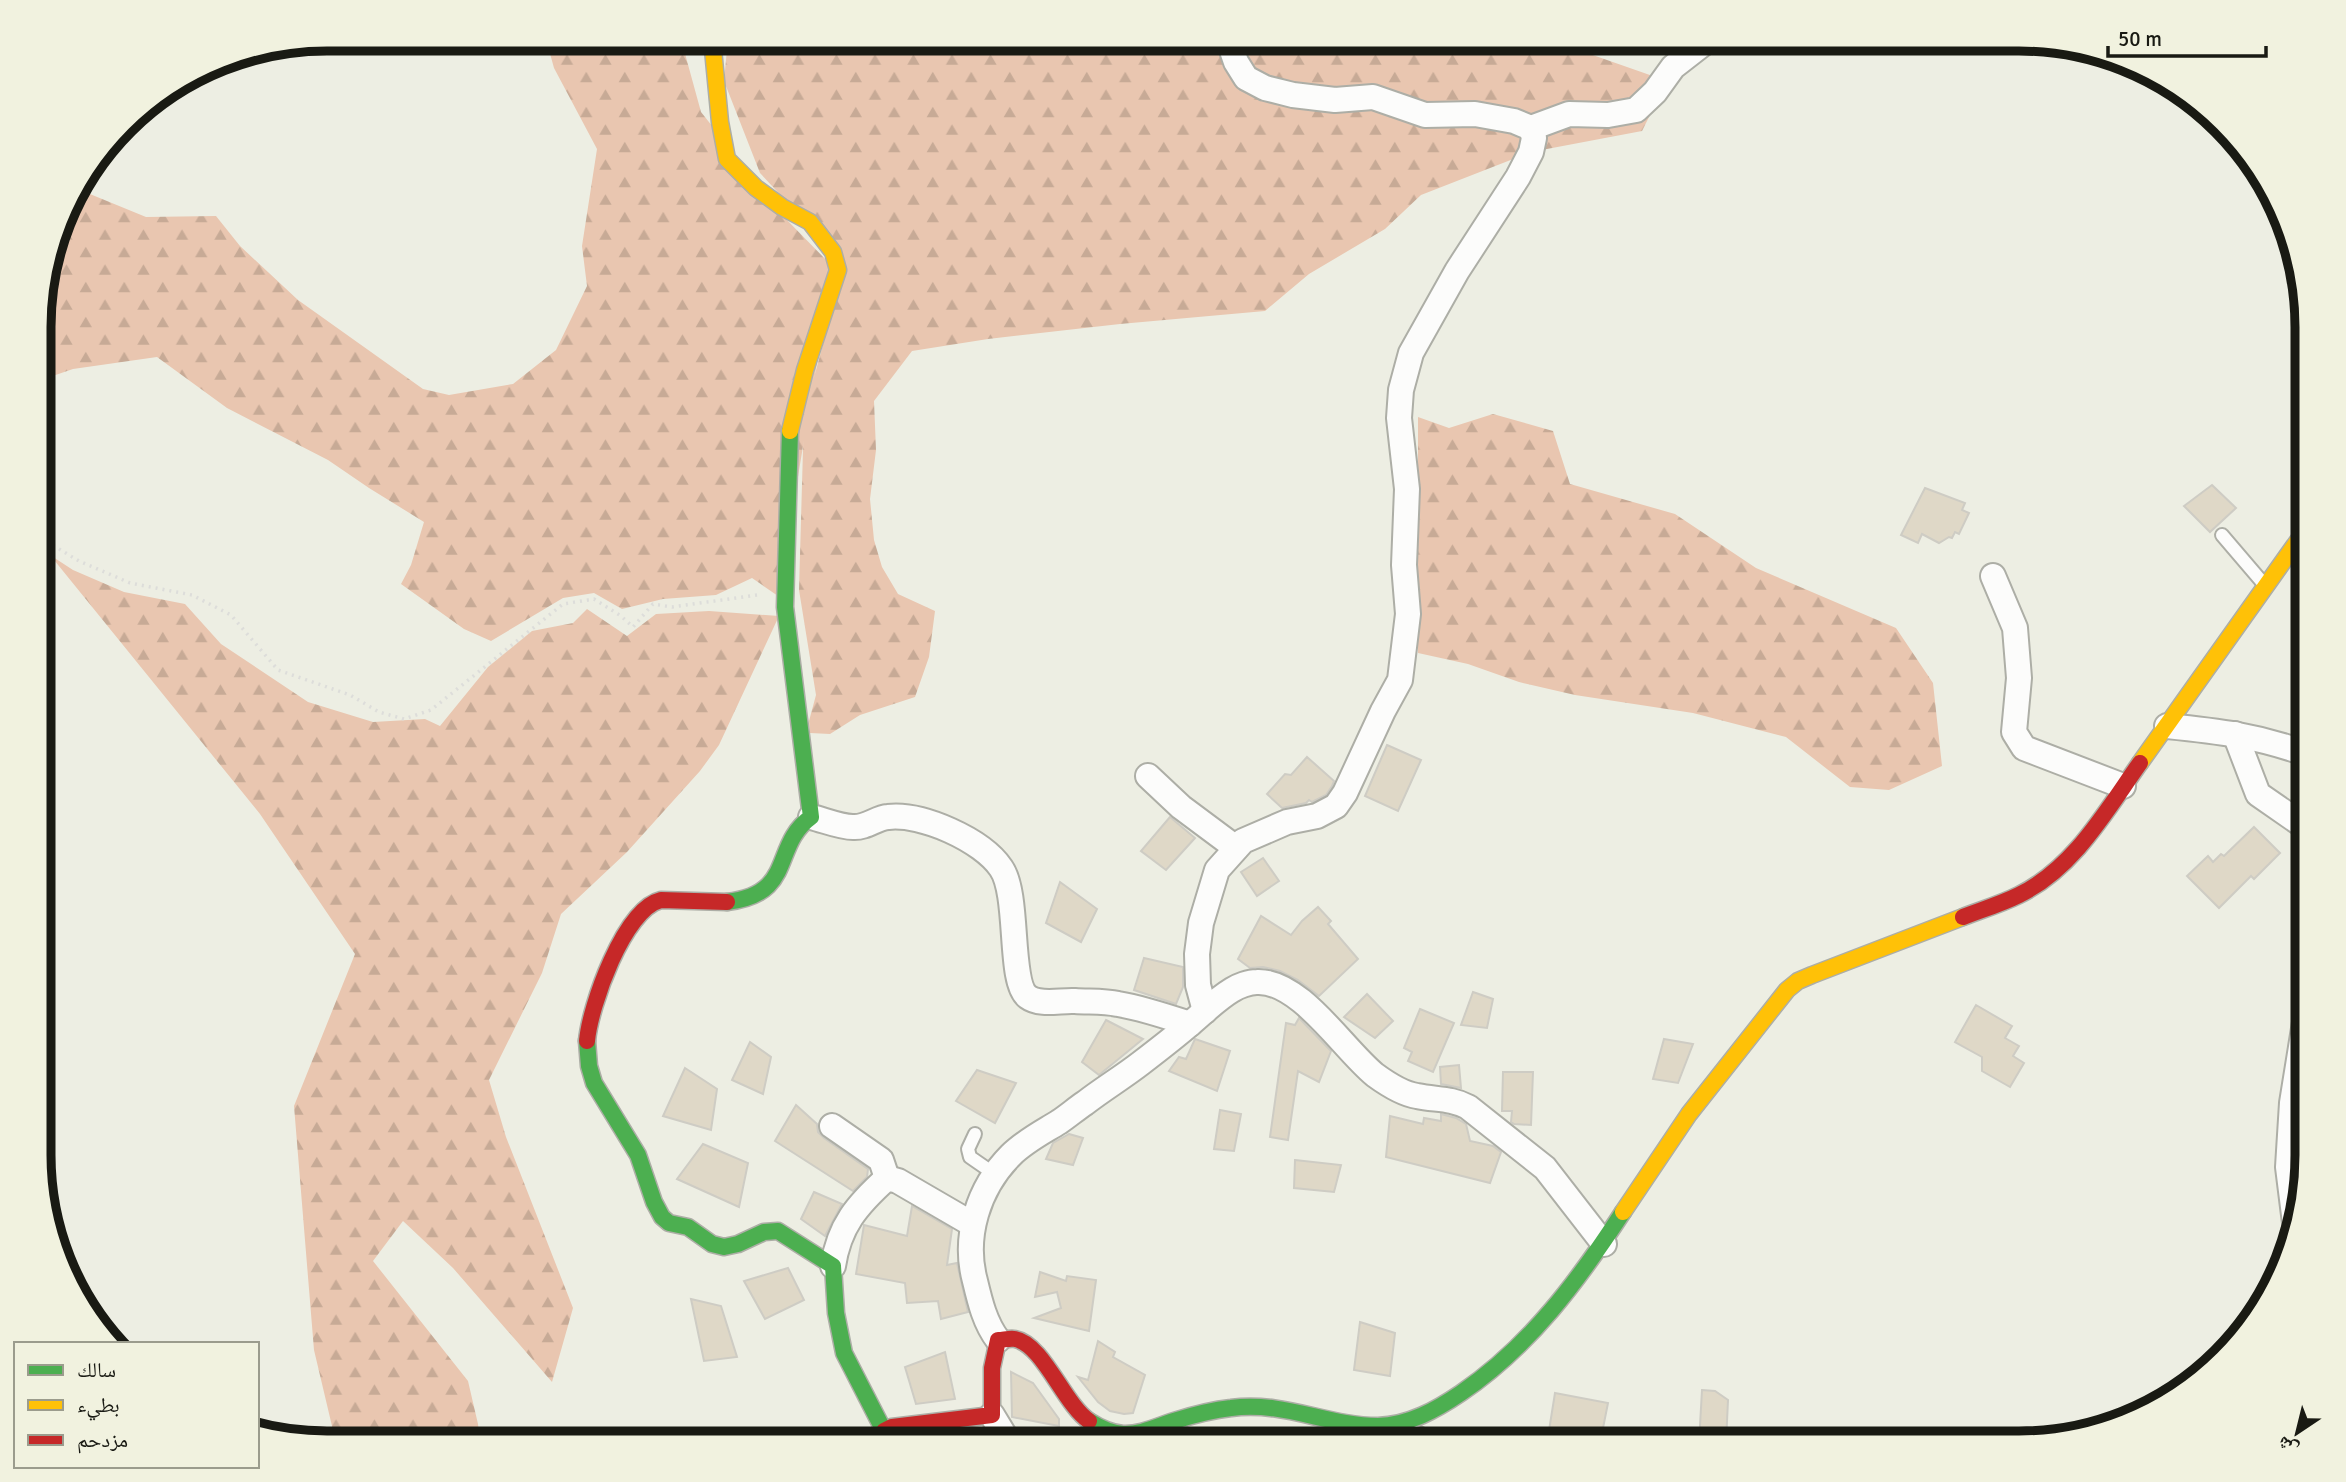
<svg xmlns="http://www.w3.org/2000/svg" width="2346" height="1482" font-family="Signika,'Noto Naskh Arabic',sans-serif">
  <style>
    .forest { fill: url(#forest-firs) }
    .building { fill: #dfd8c7; stroke: #ceccc4; stroke-width: 2 }
    .lines { fill: none; stroke-linecap: round; stroke-linejoin: round }
    .lane-casing { stroke: #adaea6; stroke-width: 16 }
    .street-casing { stroke: #adaea6; stroke-width: 28 }
    .fast-casing { stroke: #adaea6; stroke-width: 19 }
    .slow-casing { stroke: #adaea6; stroke-width: 19 }
    .jam-casing { stroke: #adaea6; stroke-width: 19 }
    .path { stroke: #ddddda; stroke-width: 3.5; stroke-dasharray: 2 5; stroke-linecap: butt }
    .lane { stroke: #fcfcfb; stroke-width: 12 }
    .street { stroke: #fcfcfb; stroke-width: 24 }
    .fast { stroke: #4caf50; stroke-width: 16 }
    .slow { stroke: #ffc107; stroke-width: 16 }
    .jam { stroke: #c62828; stroke-width: 16 }
    .rim { fill: none; stroke: #191a13; stroke-width: 9 }
  </style>
  <defs>
    <pattern id="forest-firs" width="22" height="20" patternUnits="userSpaceOnUse" patternTransform="scale(1.75)"><rect width="22" height="20" fill="#e9c6b0"/><path d="M5 1l3.5 6h-7zM16 11l3.5 6h-7z" fill="#c7aa96"/></pattern>
  </defs>
  <rect width="100%" height="100%" fill="#edeee3"/>
  <!-- forest -->
  <g class="forest">
    <polygon points="546,39 681,39 701,112 785,218 833,267 778,596 752,578 716,595 663,599 622,609 594,593 563,598 491,641 464,629 401,584 411,565 424,522 369,488 328,460 227,408 157,357 73,369 41,380 41,290 64,213 85,192 146,217 216,216 240,246 298,300 423,389 449,395 513,384 556,350 587,286 582,246 597,149 554,68"/>
    <polygon points="728,39 1547,39 1667,81 1642,131 1531,152 1421,195 1385,229 1309,274 1265,311 1120,324 988,339 912,351 874,401 876,450 870,499 874,540 882,567 898,594 935,611 929,657 915,697 860,715 830,734 810,733 809,721 816,695 799,590 804,414 845,264 760,173 724,81"/>
    <polygon points="1493,414 1553,431 1570,484 1675,514 1756,568 1896,628 1933,683 1942,766 1889,790 1850,787 1786,737 1693,713 1575,695 1519,682 1468,664 1418,653 1418,417 1449,428"/>
    <polygon points="50,555 73,570 124,592 185,604 221,644 308,702 373,722 425,719 440,726 488,667 532,631 573,623 587,609 627,636 656,614 709,611 779,616 719,745 700,771 627,852 561,914 542,973 489,1080 506,1137 573,1308 552,1382 453,1268 403,1221 373,1261 468,1381 478,1424 480,1443 336,1443 314,1350 294,1106 355,954 260,814"/>
  </g>
  <!-- building -->
  <g class="building">
    <polygon points="2212,485 2236,508 2210,532 2184,506"/>
    <polygon points="1925,488 1965,503 1962,510 1969,513 1959,534 1955,532 1952,538 1949,537 1939,543 1922,534 1918,543 1901,535"/>
    <polygon points="1387,745 1421,760 1398,811 1365,796"/>
    <polygon points="1307,757 1334,781 1332,786 1326,795 1312,802 1309,800 1306,803 1282,808 1267,794 1285,774 1291,775"/>
    <polygon points="1170,817 1195,838 1166,870 1141,851"/>
    <polygon points="2254,827 2280,853 2254,879 2251,876 2219,908 2187,876 2208,856 2213,862 2221,854 2224,856"/>
    <polygon points="1263,858 1279,881 1257,896 1241,872"/>
    <polygon points="1060,882 1097,909 1081,942 1046,923"/>
    <polygon points="1318,907 1331,921 1328,924 1358,959 1319,996 1298,980 1280,971 1263,967 1250,968 1238,959 1261,916 1291,935 1302,921"/>
    <polygon points="1144,958 1183,967 1183,987 1176,1004 1134,990"/>
    <polygon points="1473,992 1493,999 1487,1028 1461,1025"/>
    <polygon points="1367,994 1393,1021 1375,1038 1344,1017"/>
    <polygon points="1976,1005 2012,1026 2005,1038 2019,1046 2013,1056 2024,1063 2010,1087 1982,1071 1982,1057 1955,1042"/>
    <polygon points="1420,1009 1454,1023 1433,1072 1408,1061 1412,1052 1404,1048"/>
    <polygon points="1299,1018 1331,1051 1319,1082 1298,1071 1288,1140 1270,1137 1286,1023 1295,1025"/>
    <polygon points="1106,1020 1143,1039 1099,1075 1082,1062"/>
    <polygon points="1195,1039 1230,1051 1217,1091 1169,1071 1179,1057 1186,1059"/>
    <polygon points="1664,1039 1693,1044 1678,1083 1653,1079"/>
    <polygon points="750,1042 771,1057 763,1094 732,1080"/>
    <polygon points="1459,1065 1461,1088 1441,1084 1440,1067"/>
    <polygon points="685,1068 717,1089 711,1130 663,1116"/>
    <polygon points="977,1070 1016,1083 995,1123 956,1101"/>
    <polygon points="1503,1072 1533,1072 1531,1125 1514,1124 1511,1122 1512,1111 1502,1111"/>
    <polygon points="796,1105 817,1124 818,1132 824,1138 868,1169 867,1177 853,1191 775,1141"/>
    <polygon points="1220,1110 1241,1114 1234,1151 1214,1149"/>
    <polygon points="1441,1114 1456,1118 1466,1124 1470,1141 1493,1146 1501,1152 1490,1183 1386,1157 1390,1116 1423,1124 1424,1118 1441,1121"/>
    <polygon points="1069,1134 1083,1138 1073,1165 1046,1159 1053,1143"/>
    <polygon points="703,1144 748,1163 739,1207 677,1179"/>
    <polygon points="1295,1160 1341,1165 1334,1192 1294,1188"/>
    <polygon points="814,1192 842,1204 825,1236 801,1219"/>
    <polygon points="912,1206 952,1229 947,1265 957,1263 968,1312 941,1319 938,1301 907,1303 905,1283 856,1274 864,1225 907,1236"/>
    <polygon points="788,1268 804,1300 765,1319 744,1281"/>
    <polygon points="1040,1272 1066,1281 1067,1276 1096,1280 1089,1331 1034,1318 1061,1308 1057,1292 1035,1297"/>
    <polygon points="691,1299 721,1306 737,1357 704,1361"/>
    <polygon points="1360,1322 1395,1333 1390,1376 1354,1370"/>
    <polygon points="1098,1341 1115,1352 1113,1357 1145,1375 1133,1413 1124,1414 1110,1411 1098,1402 1078,1377 1088,1380"/>
    <polygon points="945,1352 955,1399 916,1404 905,1367"/>
    <polygon points="1011,1372 1033,1383 1059,1419 1059,1426 1012,1417"/>
    <polygon points="1702,1390 1715,1391 1728,1400 1726,1443 1699,1443"/>
    <polygon points="1555,1393 1608,1403 1600,1443 1547,1443"/>
  </g>
  <g class="lines">
    <defs>
      <g id="lane">
        <polyline points="2222,535 2263,583"/>
        <polyline points="975,1134 968,1149 970,1157 996,1175"/>
      </g>
      <g id="street">
        <polyline points="1531,128 1569,114 1608,115 1636,110 1655,92 1673,67 1709,39"/>
        <polyline points="1993,576 2015,628 2019,678 2014,732 2024,748 2123,786"/>
        <path d="M 2167,726 C 2217,731 2259,736 2307,754"/>
        <polyline points="2235,734 2258,794 2307,828"/>
        <polyline points="1148,776 1181,807 1236,848"/>
        <path d="M 811,817 C 824,820 840,827 853,827 C 866,828 876,818 888,817 C 922,813 982,840 1001,868 C 1020,895 1008,983 1028,997 C 1040,1006 1061,1000 1075,1001 C 1089,1002 1104,1001 1118,1004 C 1142,1008 1166,1016 1190,1024"/>
        <polyline points="1205,1011 1198,985 1197,954 1201,923 1217,870 1243,841 1287,822 1317,816 1336,806 1345,793 1383,711 1400,680 1408,614 1404,565 1407,489 1399,418 1401,390 1411,353 1457,271 1518,177 1531,152 1534,138 1531,128 1514,121 1475,114 1425,115 1373,97 1335,100 1293,95 1265,88 1246,78 1236,62 1228,39"/>
        <polyline points="832,1126 881,1160 887,1178"/>
        <polyline points="2296,1231 2288,1167 2292,1103 2307,1010"/>
        <path d="M 833,1266 C 839,1226 857,1205 887,1178 L 898,1181 L 972,1224"/>
        <path d="M 998,1340 C 985,1323 980,1302 975,1281 C 963,1237 978,1188 1011,1155 C 1025,1141 1043,1132 1059,1122 C 1068,1116 1076,1109 1085,1103 C 1103,1089 1123,1077 1141,1063 C 1158,1050 1175,1037 1191,1023 C 1204,1012 1217,999 1232,990 C 1238,986 1249,982 1257,982 C 1300,980 1343,1049 1375,1075 C 1386,1083 1403,1094 1417,1096 C 1436,1100 1451,1098 1468,1107 L 1545,1168 L 1604,1244"/>
        <polyline points="992,1415 1009,1443"/>
        <polyline points="1416,1443 1416,1438"/>
      </g>
      <g id="fast">
        <path d="M 727,902 C 796,894 771,846 811,817 L 785,607 L 790,431"/>
        <polyline points="587,1041 589,1066 594,1083 638,1155 654,1202 662,1217 669,1223 688,1227 712,1244 724,1247 738,1244 764,1232 778,1231 833,1266 836,1313 844,1353 884,1431"/>
        <path d="M 1089,1421 C 1100,1428 1110,1433 1123,1434 C 1140,1435 1158,1426 1174,1421 C 1193,1415 1212,1410 1231,1408 C 1285,1401 1327,1426 1378,1426 C 1409,1425 1436,1410 1461,1393 C 1530,1346 1578,1281 1623,1212"/>
      </g>
      <g id="slow">
        <polyline points="712,39 720,122 727,159 756,188 782,207 810,222 833,252 838,270 805,370 790,431"/>
        <polyline points="2140,763 2307,528"/>
        <polyline points="1623,1212 1689,1114 1787,990 1798,981 1812,975 1963,917"/>
      </g>
      <g id="jam">
        <path d="M 1963,917 C 1981,910 2001,904 2019,895 C 2074,868 2106,811 2140,763"/>
        <path d="M 587,1041 C 590,1006 624,909 661,900 L 727,902"/>
        <path d="M 879,1443 L 884,1431 L 892,1427 L 992,1415 L 992,1368 L 998,1340 C 1003,1340 1010,1338 1015,1339 C 1043,1344 1064,1404 1089,1421"/>
      </g>
    </defs>
    <!-- lane casing -->
    <use href="#lane" class="lane-casing"/>
    <!-- street casing -->
    <use href="#street" class="street-casing"/>
    <!-- fast casing -->
    <use href="#fast" class="fast-casing"/>
    <!-- slow casing -->
    <use href="#slow" class="slow-casing"/>
    <!-- jam casing -->
    <use href="#jam" class="jam-casing"/>
    <!-- path -->
    <polyline class="path" points="41,538 79,561 130,583 192,595 231,615 278,670 350,695 379,712 404,719 431,710 563,604 594,599 621,616 633,627 653,604 672,607 757,595"/>
    <!-- lane -->
    <use href="#lane" class="lane"/>
    <!-- street -->
    <use href="#street" class="street"/>
    <!-- fast -->
    <use href="#fast" class="fast"/>
    <!-- slow -->
    <use href="#slow" class="slow"/>
    <!-- jam -->
    <use href="#jam" class="jam"/>
  </g>
  <!-- crop -->
  <path d="M0 0H2346V1482H0ZM327 51H2019A276 276 0 0 1 2295 327V1155A276 276 0 0 1 2019 1431H327A276 276 0 0 1 51 1155V327A276 276 0 0 1 327 51Z" fill="#f1f2df" fill-rule="evenodd"/>
  <path class="rim" d="M327 51H2019A276 276 0 0 1 2295 327V1155A276 276 0 0 1 2019 1431H327A276 276 0 0 1 51 1155V327A276 276 0 0 1 327 51Z"/>
  <!-- legend -->
  <rect x="14" y="1342" width="245" height="126" fill="#f1f2df" stroke="#9b9c8d" stroke-width="2"/>
  <rect x="28" y="1365" width="35" height="10" fill="#4caf50" stroke="#9b9c8d" stroke-width="2"/>
  <text x="77" y="1377" font-size="21" fill="#191a13">سالك</text>
  <rect x="28" y="1400" width="35" height="10" fill="#ffc107" stroke="#9b9c8d" stroke-width="2"/>
  <text x="77" y="1412" font-size="21" fill="#191a13">بطيء</text>
  <rect x="28" y="1435" width="35" height="10" fill="#c62828" stroke="#9b9c8d" stroke-width="2"/>
  <text x="77" y="1447" font-size="21" fill="#191a13">مزدحم</text>
  <!-- north arrow -->
  <g transform="translate(2297 1433) rotate(215)" stroke="#f1f2df" stroke-width="5" paint-order="stroke">
  <path d="M0-5L12 26L0 18L-12 26Z" fill="#191a13"/>
  <text y="-10" font-size="19" font-weight="bold" text-anchor="middle" fill="#191a13">ش</text>
  </g>
  <!-- scale -->
  <path d="M2108 46v10h158v-10" fill="none" stroke="#191a13" stroke-width="3.5"/>
  <text x="2118" y="46" font-size="21" fill="#191a13" stroke="#f1f2df" stroke-width="5" paint-order="stroke">50 m</text>
</svg>
